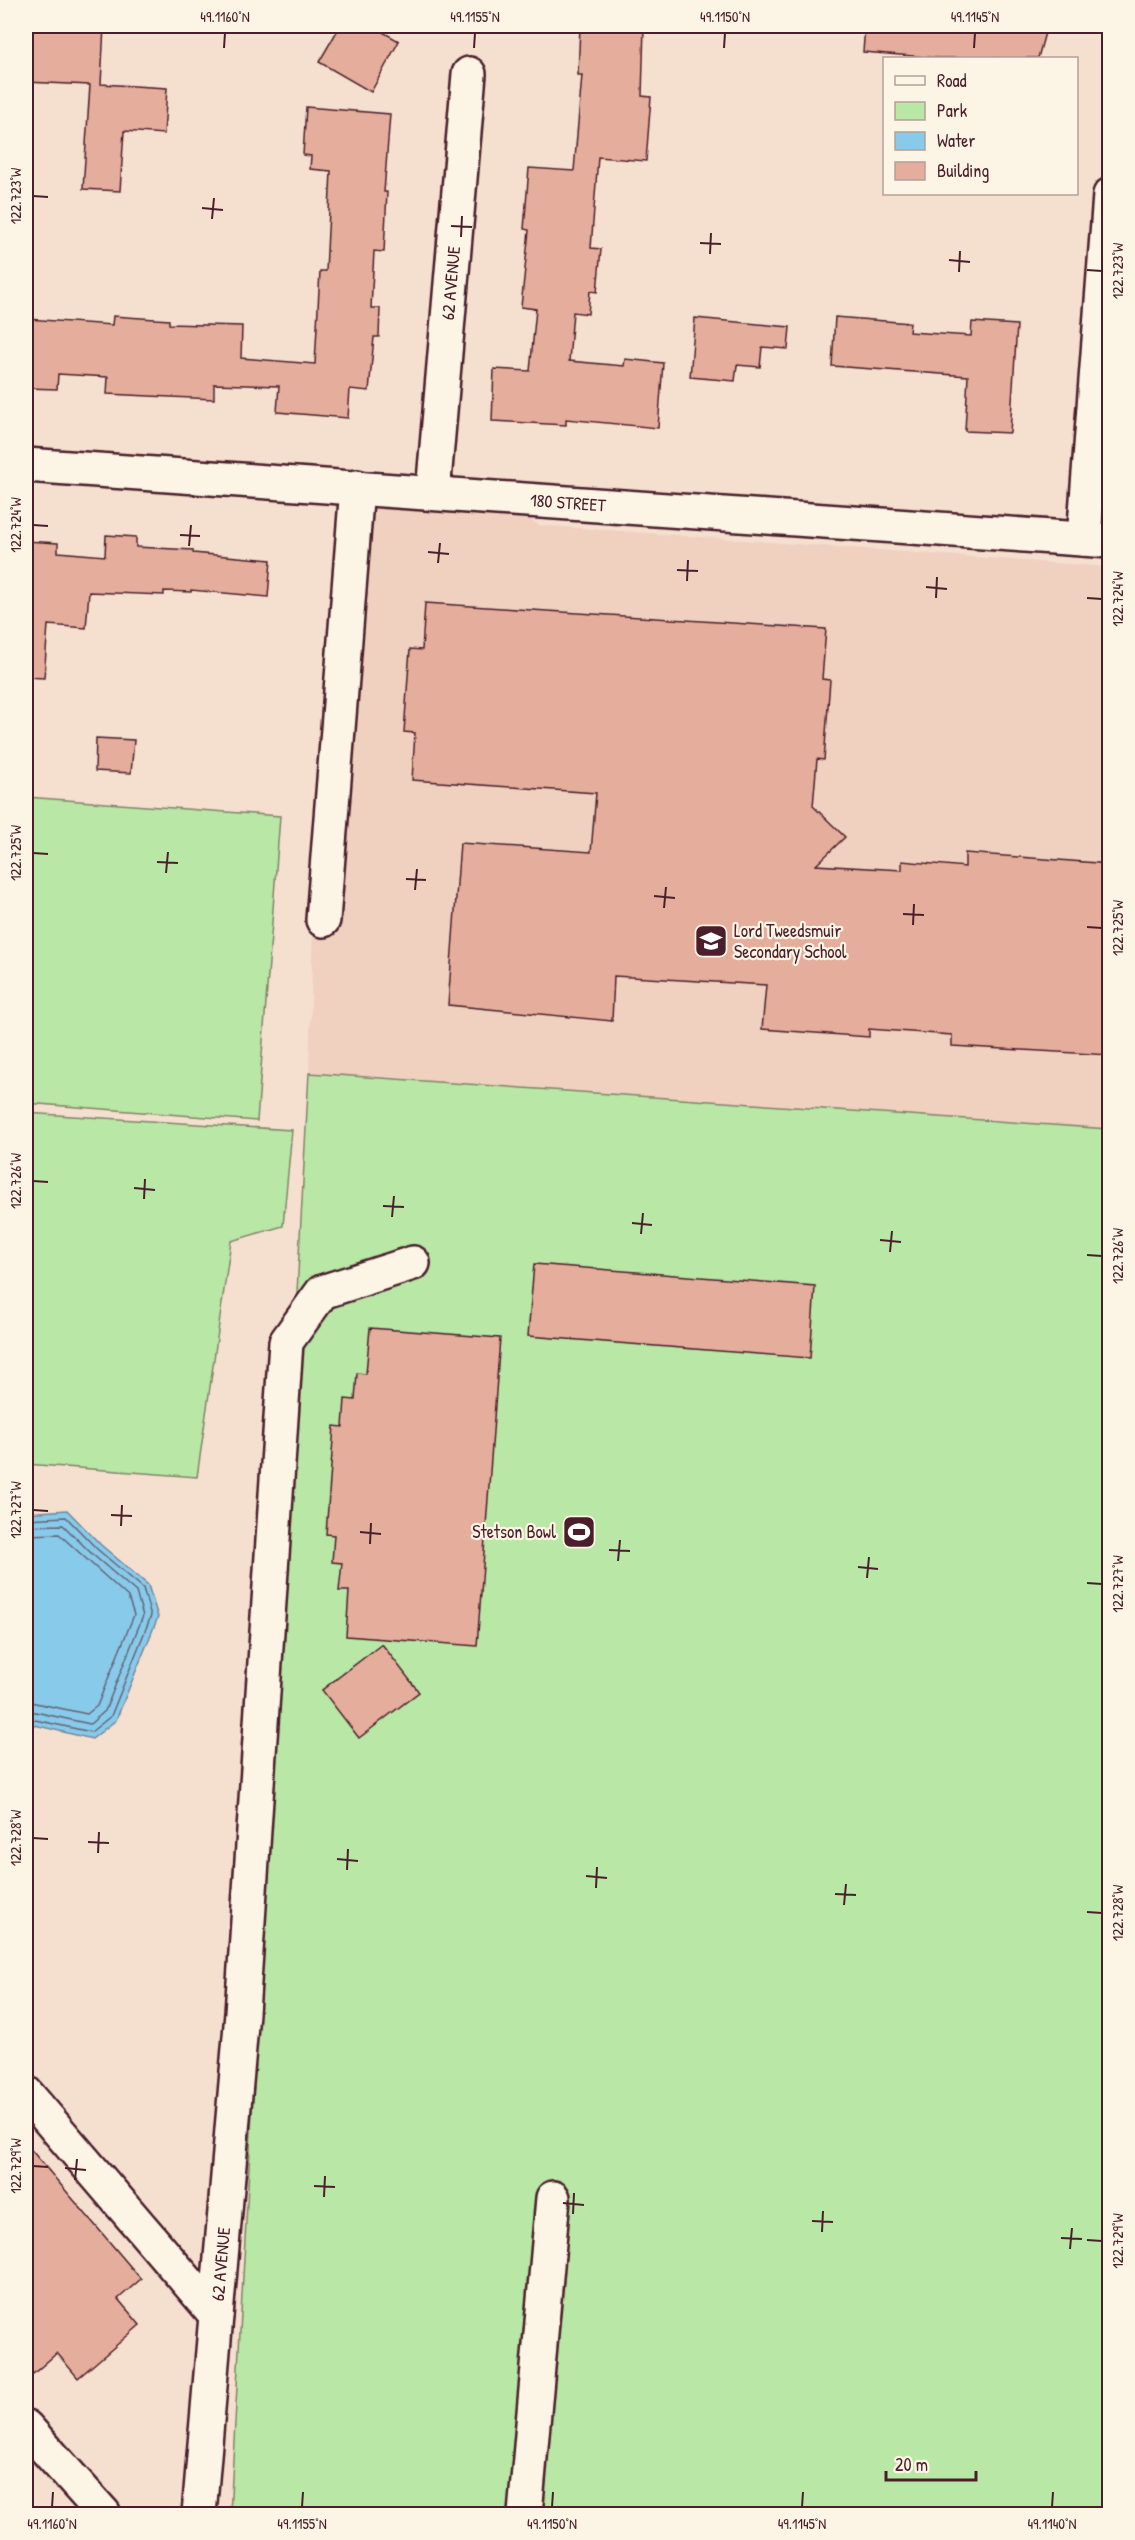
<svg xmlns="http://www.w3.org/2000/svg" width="1135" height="2540" font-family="'Patrick Hand',sans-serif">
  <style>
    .built { fill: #f0d1c0 }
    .green { fill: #b8e7a6; stroke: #818368; stroke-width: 1.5 }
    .water { fill: #88cae9; stroke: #6f869d; stroke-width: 1.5 }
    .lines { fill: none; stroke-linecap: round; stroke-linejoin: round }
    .shore { stroke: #636377; stroke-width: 1.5 }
    .building { fill: #e5ae9c; stroke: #4a1f2b; stroke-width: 1.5 }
    .minor-casing { stroke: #4a1f2b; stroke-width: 38 }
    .minor { stroke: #fcf5e5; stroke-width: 33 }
    .ticks { fill: none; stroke: #4a1f2b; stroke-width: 2 }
    .labels { text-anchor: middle; stroke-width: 4.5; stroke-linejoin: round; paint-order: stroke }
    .street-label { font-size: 18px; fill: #4a1f2b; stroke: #fcf5e5 }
    .poi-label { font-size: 18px; fill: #4a1f2b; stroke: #fcf5e5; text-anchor: start }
    .neatline { fill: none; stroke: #4a1f2b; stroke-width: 2 }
    .ticks-label { font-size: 15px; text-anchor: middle; fill: #4a1f2b }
  </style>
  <rect width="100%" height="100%" fill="#f5e0cf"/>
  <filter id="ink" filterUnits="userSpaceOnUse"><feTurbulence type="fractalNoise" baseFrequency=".0167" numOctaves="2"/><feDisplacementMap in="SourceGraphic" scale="12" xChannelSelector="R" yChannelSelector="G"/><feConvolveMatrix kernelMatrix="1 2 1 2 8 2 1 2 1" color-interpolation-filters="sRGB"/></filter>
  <g filter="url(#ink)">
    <!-- built -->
    <polygon class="built" points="332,500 525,516 539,525 1109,567 1109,1129 309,1073 316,809 341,520"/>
    <!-- green -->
    <g class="green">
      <polygon points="26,797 280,816 257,1121 26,1103"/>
      <polygon points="309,1073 1109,1129 1109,2514 230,2514"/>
      <polygon points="26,1113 292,1130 283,1226 231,1241 197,1477 26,1464"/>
    </g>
    <!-- water -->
    <polygon class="water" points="67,1510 101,1545 148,1585 158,1617 116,1720 92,1739 26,1723 26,1513"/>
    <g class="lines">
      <!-- shore -->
      <g class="shore">
        <polyline points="26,1519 66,1517 97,1549 143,1588 151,1616 111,1716 91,1732 26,1718"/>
        <polyline points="26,1526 63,1525 92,1554 136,1592 143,1616 105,1711 90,1724 26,1710"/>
        <polyline points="26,1535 59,1534 128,1597 134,1615 97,1706 87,1714 26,1701"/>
      </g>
    </g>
    <!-- building -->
    <g class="building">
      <polygon points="26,26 104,26 101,84 167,88 164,134 124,131 120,191 83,189 90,85 26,82"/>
      <polygon points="340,26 372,26 399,41 371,92 319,62"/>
      <polygon points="580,26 644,26 642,96 651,97 646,161 598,157 591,248 601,249 597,292 590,291 588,314 573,312 569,361 624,366 625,359 663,363 658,428 566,419 566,425 492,421 494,369 530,371 536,309 521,307 529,230 524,229 529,168 574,171 582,75 578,75"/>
      <polygon points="865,26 1030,26 1046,29 1038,58 938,58 863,52"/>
      <polygon points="306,107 390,114 384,192 387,192 384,252 374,251 371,308 380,308 379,337 374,337 369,391 350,389 348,418 277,412 279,386 214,384 214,399 149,396 107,394 108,377 58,374 57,389 26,388 28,319 112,325 113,316 169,320 169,324 242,326 241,358 315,364 320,271 326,271 331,171 310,169 311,156 303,155"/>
      <polygon points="835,317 910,323 909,332 971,336 972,322 1017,325 1010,433 965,431 968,376 832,366"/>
      <polygon points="695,318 790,327 788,349 762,347 760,367 737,365 735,381 690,377"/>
      <polygon points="106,535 136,537 136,547 193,550 193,553 271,560 268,597 191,590 191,592 164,591 164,595 89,592 86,628 48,625 44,678 26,677 26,541 58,543 58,552 105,556"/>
      <polygon points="425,603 826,629 822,679 830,680 824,760 817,759 813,806 845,837 816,865 902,870 902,861 965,867 965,853 1110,864 1110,1055 952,1046 952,1035 869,1029 869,1037 762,1029 766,985 614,976 612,1021 448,1005 460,843 591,852 596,793 412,780 415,733 404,732 410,649 422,650"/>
      <polygon points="96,738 134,740 131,773 95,771"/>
      <polygon points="534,1264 815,1286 810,1358 528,1336"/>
      <polygon points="370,1328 500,1338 477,1646 346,1636 349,1591 339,1591 342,1563 332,1562 334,1535 326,1534 334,1426 343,1427 345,1399 355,1400 357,1373 366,1374"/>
      <polygon points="382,1644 419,1692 359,1738 322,1690"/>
      <polygon points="26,2144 141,2279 118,2299 140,2325 78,2378 57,2353 26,2380"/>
    </g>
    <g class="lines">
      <defs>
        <g id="minor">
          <polyline points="26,465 1110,541"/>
          <polyline points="433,493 469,74"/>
          <polyline points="1084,539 1110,195"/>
          <polyline points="323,920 357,487"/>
          <polyline points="26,2093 216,2315"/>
          <polyline points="26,2427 104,2514"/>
          <polyline points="199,2514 242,2013 286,1342 322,1292 413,1263"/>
          <polyline points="525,2514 553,2198"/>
        </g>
      </defs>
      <!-- minor casing -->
      <use href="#minor" class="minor-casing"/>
      <!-- minor -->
      <use href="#minor" class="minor"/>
    </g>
  </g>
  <!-- ticks -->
  <path class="ticks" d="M 224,48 L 225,33M 474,48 L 475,33M 724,48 L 725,33M 974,48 L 975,33M 33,196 L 48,197M 202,208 L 223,210M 212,219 L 214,198M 451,226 L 472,227M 461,237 L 462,216M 700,243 L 721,244M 710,254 L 711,233M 949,260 L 970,262M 1087,270 L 1102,271M 959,272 L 960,251M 33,525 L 48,526M 180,535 L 200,536M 189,546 L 191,525M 428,552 L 449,554M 438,563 L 440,543M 677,570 L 698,571M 687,581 L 688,560M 926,587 L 947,589M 936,598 L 937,577M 1087,598 L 1102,599M 33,853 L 48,854M 157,862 L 178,863M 166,873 L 168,852M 406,879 L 426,880M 415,890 L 417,869M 654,896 L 675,898M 664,908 L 666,887M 903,914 L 924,915M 913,925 L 914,904M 1087,927 L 1102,928M 33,1181 L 48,1182M 134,1188 L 155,1190M 144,1199 L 145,1179M 383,1206 L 404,1207M 392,1217 L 394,1196M 632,1223 L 652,1225M 641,1234 L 643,1213M 880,1240 L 901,1242M 890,1252 L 892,1231M 1087,1255 L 1102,1256M 33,1510 L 48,1511M 111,1515 L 132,1516M 121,1526 L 122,1505M 360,1532 L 381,1534M 370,1544 L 371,1523M 609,1550 L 630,1551M 618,1561 L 620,1540M 858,1567 L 878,1569M 867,1578 L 869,1557M 1087,1583 L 1102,1584M 33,1838 L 48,1839M 88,1842 L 109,1843M 98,1853 L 99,1832M 337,1859 L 358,1861M 347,1870 L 348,1849M 586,1876 L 607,1878M 596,1888 L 597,1867M 835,1894 L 856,1895M 844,1905 L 846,1884M 1087,1912 L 1102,1913M 33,2166 L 48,2167M 65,2168 L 86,2170M 75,2180 L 77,2159M 314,2186 L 335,2187M 324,2197 L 325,2176M 563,2203 L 584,2205M 573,2214 L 574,2193M 812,2221 L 833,2222M 822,2232 L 823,2211M 1061,2238 L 1082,2239M 1087,2240 L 1102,2241M 1070,2249 L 1072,2228M 52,2507 L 53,2492M 302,2507 L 303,2492M 552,2507 L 553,2492M 802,2507 L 803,2492M 1052,2507 L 1053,2492"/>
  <!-- icons -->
  <defs>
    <symbol id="school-square" viewBox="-11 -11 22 22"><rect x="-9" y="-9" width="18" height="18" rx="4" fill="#4a1f2b" stroke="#fcf5e5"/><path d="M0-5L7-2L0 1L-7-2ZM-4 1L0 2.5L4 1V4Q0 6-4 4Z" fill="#fff"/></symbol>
    <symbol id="stadium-square" viewBox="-11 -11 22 22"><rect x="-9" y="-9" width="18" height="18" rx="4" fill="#4a1f2b" stroke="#fcf5e5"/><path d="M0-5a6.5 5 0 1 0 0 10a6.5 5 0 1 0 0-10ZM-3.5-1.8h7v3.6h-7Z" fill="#fff"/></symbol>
  </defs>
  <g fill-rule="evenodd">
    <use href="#school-square" x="692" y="922" width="38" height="38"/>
    <use href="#stadium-square" x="560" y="1513" width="38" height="38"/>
  </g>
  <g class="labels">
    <!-- street labels -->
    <g class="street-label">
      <text transform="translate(451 283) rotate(-85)" y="6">62 AVENUE</text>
      <text transform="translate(568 503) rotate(4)" y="6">180 STREET</text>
      <text transform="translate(221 2264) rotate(-85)" y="6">62 AVENUE</text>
    </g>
    <!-- poi labels -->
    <g class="poi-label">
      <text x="734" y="937">Lord Tweedsmuir<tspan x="734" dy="21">Secondary School</tspan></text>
      <text x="556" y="1538" text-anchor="end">Stetson Bowl</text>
    </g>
  </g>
  <!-- margin -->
  <rect width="1135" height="2540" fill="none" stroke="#fcf5e5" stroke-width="66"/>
  <!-- legend -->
  <rect x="883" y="57" width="195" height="138" fill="#fcf5e5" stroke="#b59f9b" stroke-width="1.5"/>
  <rect x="895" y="76" width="30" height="9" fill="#fcf5e5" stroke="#b59f9b" stroke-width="1.5"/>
  <text x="937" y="87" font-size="18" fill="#4a1f2b">Road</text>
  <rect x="895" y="102" width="30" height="18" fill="#b8e7a6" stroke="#b59f9b" stroke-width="1.5"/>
  <text x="937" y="117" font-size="18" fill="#4a1f2b">Park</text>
  <rect x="895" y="132" width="30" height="18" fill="#88cae9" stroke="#b59f9b" stroke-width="1.5"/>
  <text x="937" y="147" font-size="18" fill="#4a1f2b">Water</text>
  <rect x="895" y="162" width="30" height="18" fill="#e5ae9c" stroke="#b59f9b" stroke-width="1.5"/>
  <text x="937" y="177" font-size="18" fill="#4a1f2b">Building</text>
  <!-- scale -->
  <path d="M886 2471v9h90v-9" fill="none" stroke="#4a1f2b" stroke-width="3"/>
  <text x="895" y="2471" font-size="18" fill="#4a1f2b" stroke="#fcf5e5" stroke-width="4.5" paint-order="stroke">20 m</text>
  <rect x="33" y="33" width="1069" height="2474" class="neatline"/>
  <g class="ticks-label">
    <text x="225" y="22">49.1160°N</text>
    <text x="475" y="22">49.1155°N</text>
    <text x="725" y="22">49.1150°N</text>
    <text x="975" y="22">49.1145°N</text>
    <text transform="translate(16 196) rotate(-90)" y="5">122.723°W</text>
    <text transform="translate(1118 271) rotate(-90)" y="5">122.723°W</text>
    <text transform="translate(16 525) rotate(-90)" y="5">122.724°W</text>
    <text transform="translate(1118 599) rotate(-90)" y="5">122.724°W</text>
    <text transform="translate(16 853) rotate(-90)" y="5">122.725°W</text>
    <text transform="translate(1118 928) rotate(-90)" y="5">122.725°W</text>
    <text transform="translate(16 1181) rotate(-90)" y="5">122.726°W</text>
    <text transform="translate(1118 1256) rotate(-90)" y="5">122.726°W</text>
    <text transform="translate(16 1510) rotate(-90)" y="5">122.727°W</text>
    <text transform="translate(1118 1584) rotate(-90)" y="5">122.727°W</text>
    <text transform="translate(16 1838) rotate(-90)" y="5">122.728°W</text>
    <text transform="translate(1118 1913) rotate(-90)" y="5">122.728°W</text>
    <text transform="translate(16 2166) rotate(-90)" y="5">122.729°W</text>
    <text transform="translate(1118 2241) rotate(-90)" y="5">122.729°W</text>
    <text x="52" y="2529">49.1160°N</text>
    <text x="302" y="2529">49.1155°N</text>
    <text x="552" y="2529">49.1150°N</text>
    <text x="802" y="2529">49.1145°N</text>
    <text x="1052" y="2529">49.1140°N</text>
  </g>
</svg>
